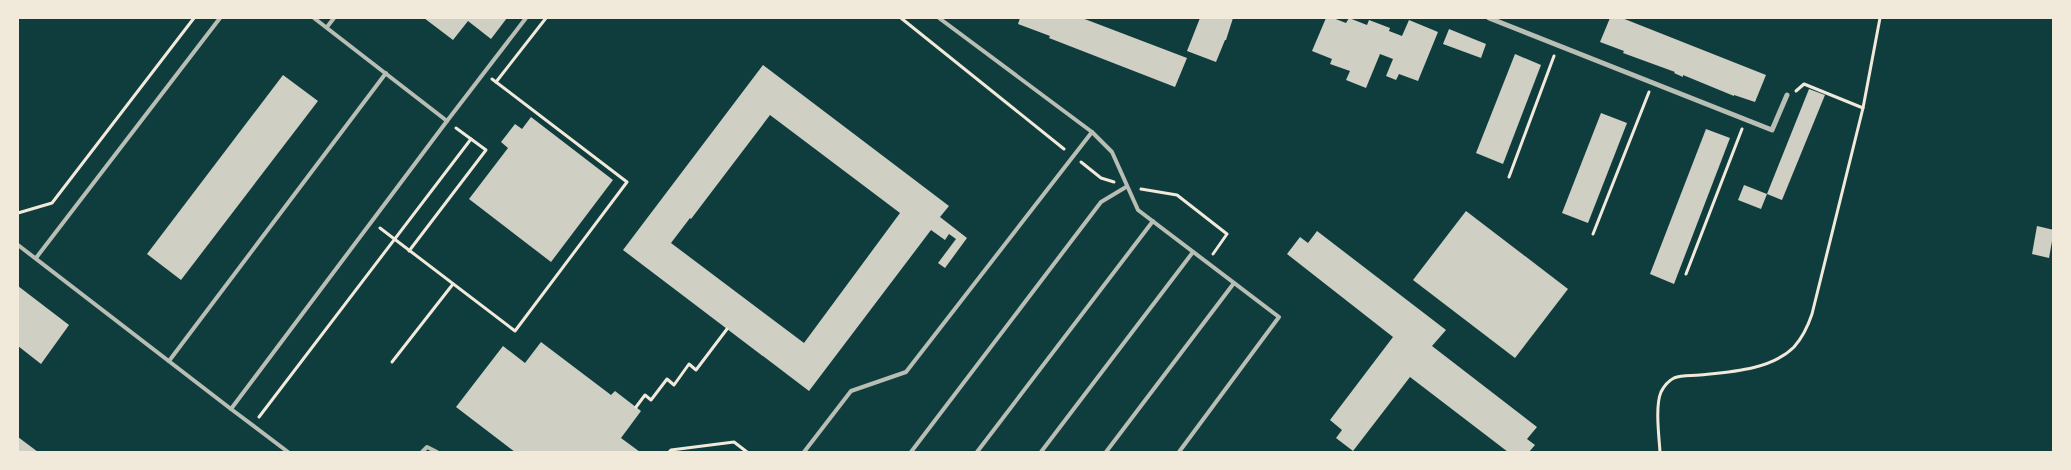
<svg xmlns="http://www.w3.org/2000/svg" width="2071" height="470" font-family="Barlow,sans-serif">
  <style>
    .building { fill: #cfcfc3; fill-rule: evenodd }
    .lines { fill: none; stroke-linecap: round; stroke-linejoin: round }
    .path { stroke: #f1e9da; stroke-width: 3 }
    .service { stroke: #b8beb3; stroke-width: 4 }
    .minor { stroke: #b8beb3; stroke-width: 5 }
  </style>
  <rect width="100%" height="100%" fill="#0f3d3e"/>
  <!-- building -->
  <g class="building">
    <polygon points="424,18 507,18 491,39 468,21 453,40"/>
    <polygon points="1020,18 1082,18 1187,58 1175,87 1049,38 1050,36 1018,24"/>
    <polygon points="1200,18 1233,18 1226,40 1225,40 1216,62 1187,51"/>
    <polygon points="1326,18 1333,18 1346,23 1349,18 1367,25 1369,20 1390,28 1389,31 1402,36 1409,20 1438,32 1418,81 1399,74 1396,80 1386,76 1393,59 1380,54 1366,88 1346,80 1350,71 1330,64 1332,59 1312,51"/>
    <polygon points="1610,18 1622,18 1766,75 1755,102 1734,95 1734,96 1683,75 1683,77 1674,73 1675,72 1623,53 1624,51 1600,42"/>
    <polygon points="1449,29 1486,44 1481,58 1443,44"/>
    <polygon points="1515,54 1541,65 1503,164 1476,153"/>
    <path d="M 763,65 L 949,206 L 940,217 L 967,238 L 945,268 L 938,263 L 956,239 L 949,234 L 945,240 L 931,230 L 809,391 L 623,250 ZM 770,115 L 900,213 L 804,343 L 671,243 L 690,218 L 691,219 Z"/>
    <polygon points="283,75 318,101 181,280 147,254"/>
    <polygon points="1809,89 1825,95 1782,200 1767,194"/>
    <polygon points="1601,113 1627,123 1588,223 1562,213"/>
    <polygon points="531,117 613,180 551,262 469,199 508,148 501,142 515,124 522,129"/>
    <polygon points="1706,129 1730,138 1674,284 1650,274"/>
    <polygon points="1744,185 1767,194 1761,209 1738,200"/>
    <polygon points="1466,211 1568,289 1515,358 1413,280"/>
    <polygon points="2037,226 2054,230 2049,258 2032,254"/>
    <polygon points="1317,231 1446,330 1432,346 1537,427 1527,439 1535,445 1529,452 1508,452 1410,377 1353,451 1336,438 1342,430 1330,420 1393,337 1287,254 1300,237 1308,243"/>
    <polygon points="18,286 69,325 41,364 18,346"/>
    <polygon points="541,342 611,395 615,391 641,411 621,438 640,452 515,452 456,407 503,346 525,363"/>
    <polygon points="18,437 38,452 18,452"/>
  </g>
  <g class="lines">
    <!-- path -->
    <g class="path">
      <polyline points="901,18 1064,149"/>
      <polyline points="496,82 546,18"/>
      <polyline points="1796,91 1804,84 1863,108"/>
      <polyline points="1081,162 1101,178 1114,182"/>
      <polyline points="1509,177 1554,56"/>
      <polyline points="1141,189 1177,195 1227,234 1213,254"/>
      <polyline points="18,213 52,203 194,18"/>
      <polyline points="380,228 515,331 627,182 492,79"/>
      <polyline points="1593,234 1649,92"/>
      <polyline points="409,251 486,150 456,128"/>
      <polyline points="1686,274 1742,129"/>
      <polyline points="392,362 453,284"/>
      <polyline points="636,407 645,395 651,400 667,379 674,385 689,364 696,370 727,329"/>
      <polyline points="259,417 471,139"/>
      <polyline points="669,452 671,450 734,442 747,452"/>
      <path d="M 1660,452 C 1659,436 1655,406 1661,392 C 1664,386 1668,381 1674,378 C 1682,375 1692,376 1700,375 C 1730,372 1771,370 1794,347 C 1802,338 1808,326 1812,314 L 1863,108 L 1880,18"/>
    </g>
    <!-- service -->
    <g class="service">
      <polyline points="314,18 447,121 526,18"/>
      <polyline points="327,27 334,18"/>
      <polyline points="1092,132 1112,152 1138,210 1279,317 1179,452"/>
      <polyline points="18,245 231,409 447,121"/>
      <polyline points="36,258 220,18"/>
      <polyline points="169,361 386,73"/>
      <polyline points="231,409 288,452"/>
      <polyline points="422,452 427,447 437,452"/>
      <polyline points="804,452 851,391 906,372 1092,132 939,18"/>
      <polyline points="911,452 1101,202 1126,187"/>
      <polyline points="977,452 1153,221"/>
      <polyline points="1041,452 1193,252"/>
      <polyline points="1106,452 1234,283"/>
    </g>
    <!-- minor -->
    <polyline class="minor" points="1489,18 1772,130 1787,95"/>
  </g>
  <!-- border -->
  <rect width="2071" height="470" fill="none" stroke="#f1e9da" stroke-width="38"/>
</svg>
